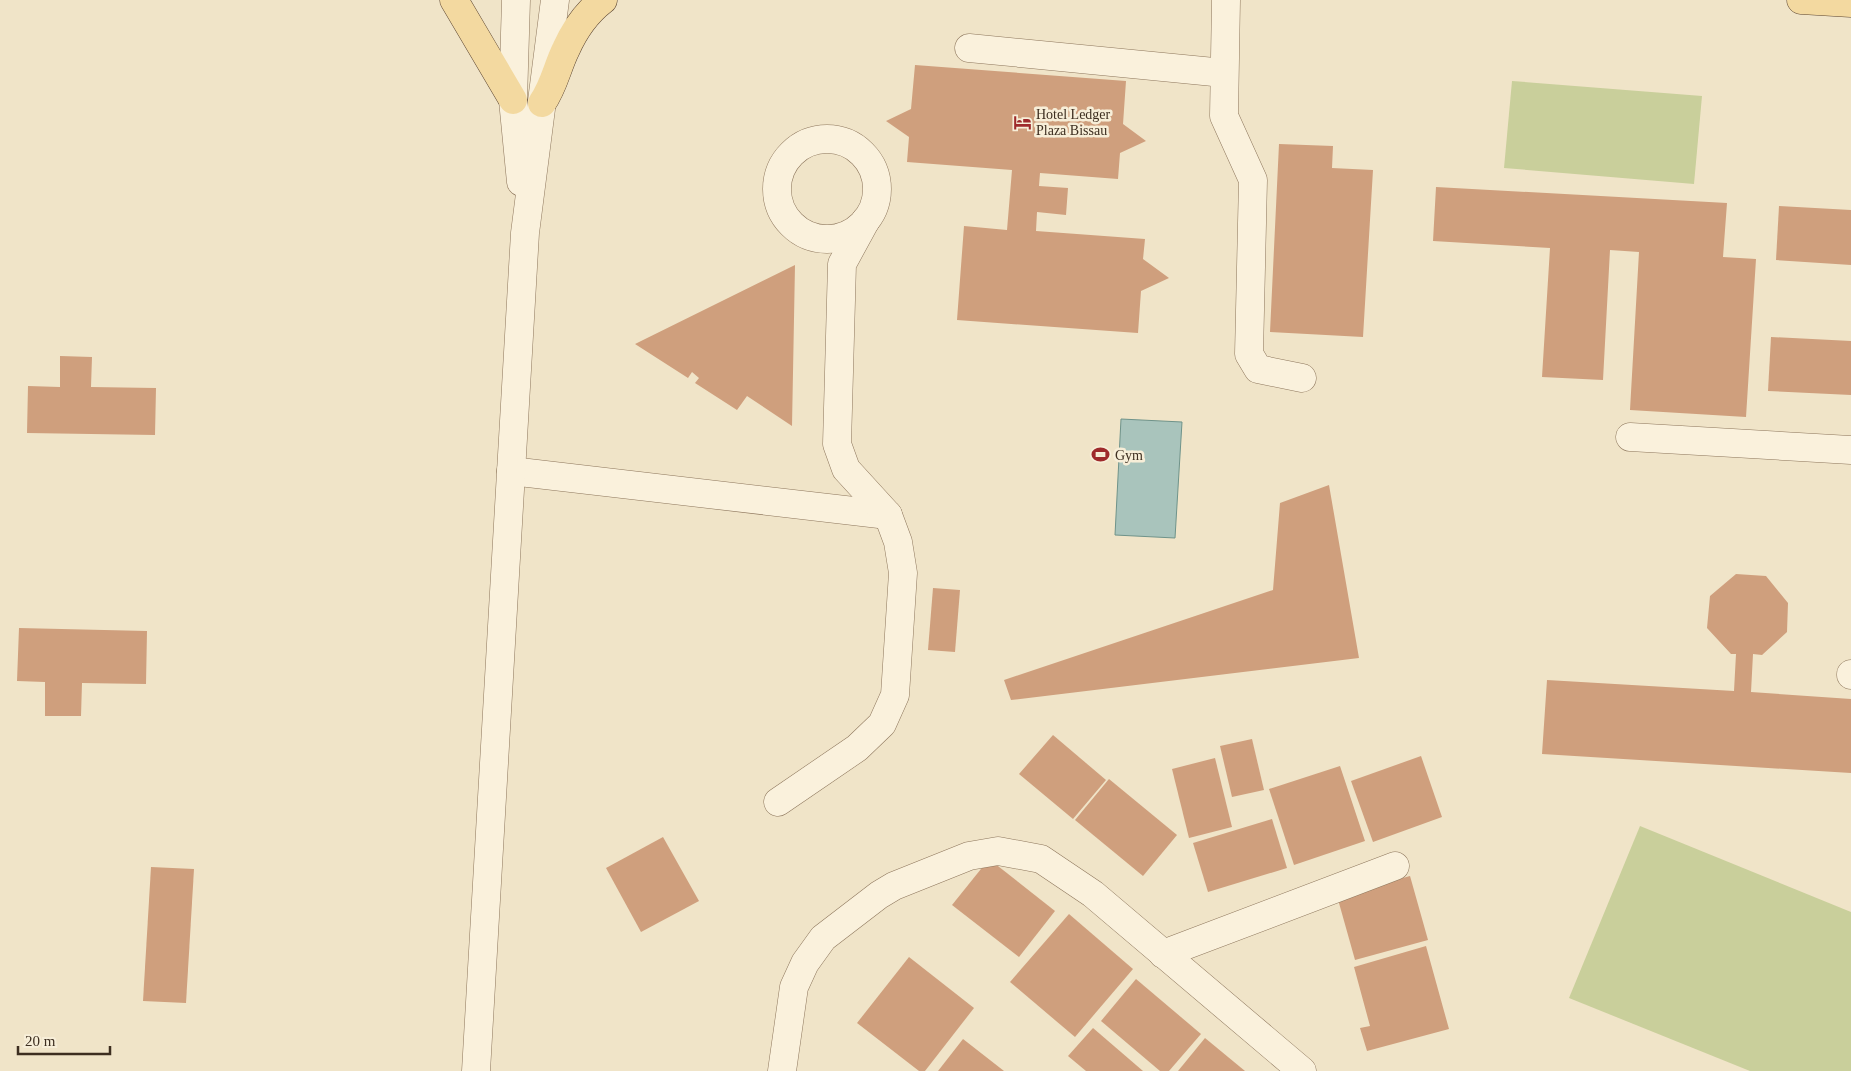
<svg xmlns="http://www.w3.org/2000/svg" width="1851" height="1071" font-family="Georgia,serif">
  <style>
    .green { fill: #c9cf9b }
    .water { fill: #a9c4bc; stroke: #6f938a }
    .building { fill: #cf9f7d }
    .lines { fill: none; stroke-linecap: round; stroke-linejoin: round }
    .minor-casing { stroke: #8d765c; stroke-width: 29 }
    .major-casing { stroke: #5b4430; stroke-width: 29 }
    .minor { stroke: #faf1dc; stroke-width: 28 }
    .major { stroke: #f3d9a0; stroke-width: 28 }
    .labels { text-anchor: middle; stroke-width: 5; stroke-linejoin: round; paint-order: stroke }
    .poi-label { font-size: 14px; fill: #3d2e20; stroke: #f7eed8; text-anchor: start }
  </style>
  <rect width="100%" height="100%" fill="#f0e4c8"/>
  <!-- green -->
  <g class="green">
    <polygon points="1512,81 1702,96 1694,184 1504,168"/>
    <polygon points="1640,826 1851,912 1851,1071 1750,1071 1569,998"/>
  </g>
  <!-- water -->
  <polygon class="water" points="1121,419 1182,422 1175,538 1115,535"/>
  <!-- building -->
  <g class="building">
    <polygon points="915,65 1126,81 1123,124 1146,141 1120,153 1118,179 1040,173 1039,186 1068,188 1066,215 1037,212 1036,231 1145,239 1143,259 1169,278 1141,291 1138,333 957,320 964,226 1007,230 1012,170 907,162 909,137 886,121 911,109"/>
    <polygon points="1279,144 1333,146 1332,168 1373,170 1363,337 1270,332"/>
    <polygon points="1436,187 1727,203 1723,257 1756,259 1746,417 1630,410 1639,252 1610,250 1603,380 1542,377 1550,248 1433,241"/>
    <polygon points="1779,206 1851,210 1851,265 1776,260"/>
    <polygon points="795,265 792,426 747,396 737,410 695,383 699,378 692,372 688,378 635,344"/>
    <polygon points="1771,337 1851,341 1851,395 1768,391"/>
    <polygon points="60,356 92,357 91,387 156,388 155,435 27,433 28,386 60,387"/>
    <polygon points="1329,485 1359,658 1011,700 1004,680 1273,590 1280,503"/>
    <polygon points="1736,574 1766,576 1788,603 1787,632 1762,655 1753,654 1751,692 1851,699 1851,773 1542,754 1547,680 1734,691 1736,654 1731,654 1707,628 1710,596"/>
    <polygon points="933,588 960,590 955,652 928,650"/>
    <polygon points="19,628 147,631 146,684 82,683 81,716 45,716 45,682 17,681"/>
    <polygon points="1053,735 1106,780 1073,819 1019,774"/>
    <polygon points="1252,739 1264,790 1232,797 1220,746"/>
    <polygon points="1421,756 1442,817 1373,842 1351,781"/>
    <polygon points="1215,758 1232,827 1189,838 1172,769"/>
    <polygon points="1340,766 1365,841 1294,865 1269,789"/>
    <polygon points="1109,779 1177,835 1143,876 1075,820"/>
    <polygon points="1272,819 1287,868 1208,892 1193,843"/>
    <polygon points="663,837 699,901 641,932 606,868"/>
    <polygon points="989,859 1055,911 1019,957 952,905"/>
    <polygon points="151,867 194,869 186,1003 143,1001"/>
    <polygon points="1410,876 1428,940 1355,960 1337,896"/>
    <polygon points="1069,914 1133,969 1075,1037 1010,982"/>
    <polygon points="1426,946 1449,1029 1367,1051 1360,1028 1370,1026 1354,967"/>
    <polygon points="909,957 974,1008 925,1071 919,1071 857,1023"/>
    <polygon points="1136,979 1201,1034 1169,1071 1160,1071 1101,1021"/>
    <polygon points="1093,1028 1143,1071 1086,1071 1068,1056"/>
    <polygon points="1205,1038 1245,1071 1178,1071"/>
    <polygon points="963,1039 1004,1071 938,1071"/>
  </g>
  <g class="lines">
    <defs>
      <g id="minor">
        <polyline points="516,0 513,100 521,182"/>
        <polyline points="1226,0 1224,116 1253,180 1249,354 1258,369 1302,378"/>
        <polyline points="969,48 1224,73"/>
        <circle cx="827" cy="189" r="50"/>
        <polyline points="1630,437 1851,450"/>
        <polyline points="511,471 888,515"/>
        <polyline points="1851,675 1851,674"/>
        <polyline points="778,802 857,748 882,724 895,695 903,573 898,542 888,515 846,469 837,444 842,264 866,220"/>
        <polyline points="1163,954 1395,866"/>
        <polyline points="476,1071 525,233 555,0"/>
        <polyline points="782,1071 794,987 805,963 823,938 879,895 894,886 969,856 998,851 1041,859 1093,894 1302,1071"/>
      </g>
      <g id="major">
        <polyline points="454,0 513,100"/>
        <polyline points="1801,0 1851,3"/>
        <path d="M 542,103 C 554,86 557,67 566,49 C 575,29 586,13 603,0"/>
      </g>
    </defs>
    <!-- minor casing -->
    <use href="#minor" class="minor-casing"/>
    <!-- major casing -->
    <use href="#major" class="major-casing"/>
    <!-- minor -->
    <use href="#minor" class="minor"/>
    <!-- major -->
    <use href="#major" class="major"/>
  </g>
  <!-- icons -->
  <defs>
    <symbol id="hotel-bare" viewBox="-9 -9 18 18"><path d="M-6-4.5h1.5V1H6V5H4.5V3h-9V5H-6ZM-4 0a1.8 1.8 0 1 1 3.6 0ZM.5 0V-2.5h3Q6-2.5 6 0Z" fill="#9e2a2b" stroke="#f7eed8" stroke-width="2.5" paint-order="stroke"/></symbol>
    <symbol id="stadium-bare" viewBox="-9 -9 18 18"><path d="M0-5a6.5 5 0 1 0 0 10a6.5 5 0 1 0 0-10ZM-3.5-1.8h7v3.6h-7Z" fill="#9e2a2b" stroke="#f7eed8" stroke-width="2.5" paint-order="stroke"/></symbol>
  </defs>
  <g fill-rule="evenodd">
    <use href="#hotel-bare" x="1010" y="110" width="25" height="25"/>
    <use href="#stadium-bare" x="1088" y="442" width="25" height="25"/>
  </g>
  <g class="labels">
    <!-- poi labels -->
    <g class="poi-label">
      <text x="1036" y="119">Hotel Ledger<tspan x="1036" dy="16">Plaza Bissau</tspan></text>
      <text x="1115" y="460">Gym</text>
    </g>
  </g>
  <!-- scale -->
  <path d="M18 1046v8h92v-8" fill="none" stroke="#3d2e20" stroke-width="2.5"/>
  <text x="25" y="1046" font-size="15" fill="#3d2e20" stroke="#f7eed8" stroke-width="4" paint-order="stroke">20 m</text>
</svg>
